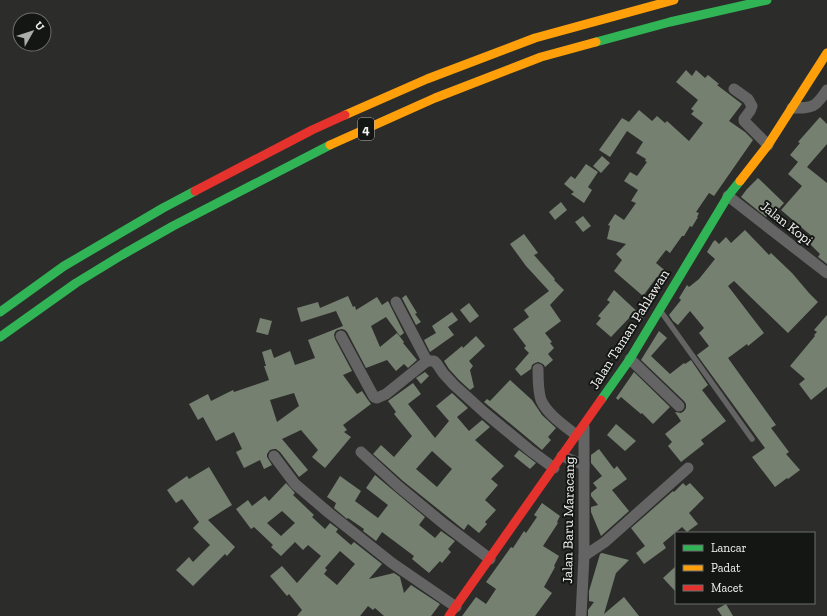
<svg xmlns="http://www.w3.org/2000/svg" width="827" height="616" font-family="'Zilla Slab',serif">
  <style>
    .building { fill: #758071; fill-rule: evenodd }
    .lines { fill: none; stroke-linecap: round; stroke-linejoin: round }
    .lane { stroke: #636463; stroke-width: 5.5 }
    .street { stroke: #636463; stroke-width: 11 }
    .fast { stroke: #30b455; stroke-width: 9 }
    .slow { stroke: #ff9f0a; stroke-width: 9 }
    .jam { stroke: #e5322d; stroke-width: 9 }
    .labels { text-anchor: middle; stroke-width: 4; stroke-linejoin: round; paint-order: stroke }
    .shield { fill: #141614; stroke: #afb1af; stroke-width: 1 }
    .shield-label { font-size: 13px; font-weight: bold; fill: #f2f3f1 }
    .street-label { font-size: 14px; fill: #f2f3f1; stroke: #141614 }
  </style>
  <rect width="100%" height="100%" fill="#2c2d2b"/>
  <!-- building -->
  <g class="building">
    <polygon points="686,70 692,76 696,70 705,78 708,75 719,84 717,85 742,104 729,121 745,132 753,140 714,196 709,193 696,212 699,213 697,217 698,217 692,227 690,226 684,236 682,236 670,253 666,250 656,263 668,273 662,281 657,277 643,296 614,271 622,260 616,254 626,244 607,239 610,226 608,225 615,214 624,220 636,203 631,201 638,190 624,181 630,172 637,176 647,162 645,161 646,159 636,153 643,142 627,131 610,157 599,150 622,118 629,122 639,110 652,121 657,116 665,123 667,121 689,141 703,123 691,114 694,111 691,109 698,100 676,82"/>
    <polygon points="820,117 827,124 827,144 807,167 827,183 827,264 818,257 820,254 809,243 814,238 781,210 802,186 788,174 798,162 790,155 800,143 798,142"/>
    <polygon points="602,156 610,163 601,173 593,166"/>
    <polygon points="586,164 598,172 588,187 592,190 584,203 571,194 574,192 564,184 571,176 575,179"/>
    <polygon points="758,178 784,203 776,212 773,209 766,217 741,197 747,189"/>
    <polygon points="561,202 567,210 555,220 549,212"/>
    <polygon points="583,216 591,226 583,232 575,222"/>
    <polygon points="745,230 769,255 771,253 792,273 809,293 818,302 788,333 734,281 728,286 764,333 748,346 747,344 728,358 776,425 771,428 789,452 786,454 800,470 788,479 787,478 775,487 752,457 765,448 697,355 709,346 699,333 704,328 690,311 678,325 673,321 669,315 681,300 679,298 687,285 689,287 699,279 715,259 707,252 713,242 715,240 719,244 726,237 731,243"/>
    <polygon points="524,234 538,253 534,255 555,279 554,280 564,290 550,305 561,321 545,333 552,342 550,343 554,348 548,354 553,360 545,367 544,365 541,363 538,362 535,363 532,365 531,369 521,376 515,369 529,353 524,348 526,346 513,329 529,317 524,310 549,291 526,266 510,244"/>
    <polygon points="614,290 643,317 640,323 631,316 611,337 596,324 601,318 598,316 610,302 607,300"/>
    <polygon points="406,295 417,313 415,314 421,322 416,325 402,298"/>
    <path d="M 348,296 L 353,307 L 355,306 L 356,310 L 377,297 L 382,305 L 388,301 L 404,333 L 400,336 L 386,317 L 371,326 L 380,347 L 397,333 L 404,342 L 403,343 L 417,360 L 408,368 L 404,364 L 396,371 L 387,360 L 366,368 L 347,332 L 345,330 L 342,329 L 337,330 L 335,332 L 334,335 L 335,339 L 352,371 L 343,375 L 357,394 L 362,391 L 368,400 L 371,404 L 343,425 L 347,430 L 344,432 L 351,437 L 325,468 L 312,457 L 318,450 L 301,430 L 282,439 L 308,470 L 299,477 L 280,452 L 276,449 L 274,449 L 270,450 L 267,454 L 267,457 L 272,465 L 264,469 L 260,460 L 244,468 L 236,452 L 242,449 L 234,432 L 216,441 L 203,417 L 198,420 L 189,404 L 208,394 L 211,401 L 233,390 L 234,392 L 269,380 L 264,366 L 266,366 L 262,352 L 271,349 L 274,358 L 290,351 L 295,365 L 315,358 L 308,340 L 343,326 L 336,311 L 301,322 L 297,308 L 318,302 L 320,308 ZM 294,393 L 299,406 L 277,422 L 270,400 Z"/>
    <polygon points="469,303 479,316 470,323 460,310"/>
    <polygon points="452,312 458,320 448,327 454,335 430,352 424,340 436,333 432,326"/>
    <polygon points="827,315 827,387 811,400 799,384 805,379 790,366 815,336 814,335 817,332 814,330"/>
    <polygon points="260,318 272,321 268,335 256,332"/>
    <polygon points="659,331 667,338 651,356 670,374 684,363 685,364 691,360 708,385 702,390 726,421 701,440 704,444 681,462 668,446 672,442 665,434 681,421 675,412 681,413 684,411 686,408 686,404 684,401 641,360"/>
    <polygon points="476,336 485,346 469,361 473,366 470,370 474,387 470,390 459,380 449,369 444,361 462,346 463,348"/>
    <polygon points="425,372 429,376 421,384 416,378"/>
    <polygon points="634,372 670,407 653,424 642,413 641,414 621,397 618,400 616,398"/>
    <polygon points="510,380 532,400 542,415 556,428 548,437 551,440 542,450 484,402 487,399 490,401"/>
    <path d="M 413,383 L 421,394 L 408,404 L 435,438 L 449,421 L 436,406 L 452,393 L 468,408 L 457,417 L 469,431 L 482,420 L 490,427 L 475,440 L 504,466 L 491,479 L 498,485 L 485,500 L 496,510 L 485,522 L 487,524 L 479,533 L 468,524 L 464,530 L 403,481 L 373,454 L 381,445 L 394,457 L 412,436 L 394,414 L 396,412 L 388,401 ZM 432,451 L 452,469 L 437,487 L 416,469 Z"/>
    <polygon points="616,424 636,441 625,451 607,435"/>
    <polygon points="599,449 614,469 617,466 627,479 612,490 629,511 601,536 591,512 591,507 598,505 591,496 591,493 597,488 593,483 602,476 591,463 591,455"/>
    <polygon points="519,450 536,463 530,469 514,456"/>
    <polygon points="209,467 232,505 208,520 235,547 227,556 225,554 193,586 176,570 189,557 193,562 210,545 193,528 199,522 182,499 176,503 167,490 187,476 189,479"/>
    <polygon points="375,475 394,491 425,517 419,525 435,538 441,531 455,541 448,549 451,552 442,563 440,561 429,573 412,559 414,556 382,532 376,541 363,531 364,529 348,518 347,519 334,508 336,503 327,497 340,476 361,491 355,501 378,518 388,505 366,488"/>
    <path d="M 286,483 L 295,493 L 293,495 L 314,515 L 312,517 L 325,529 L 330,523 L 338,529 L 336,532 L 351,545 L 354,542 L 382,564 L 369,579 L 394,573 L 400,577 L 404,593 L 411,585 L 440,604 L 431,616 L 384,616 L 375,608 L 373,610 L 368,606 L 360,616 L 297,616 L 302,610 L 289,594 L 287,596 L 270,576 L 282,566 L 297,583 L 321,556 L 308,545 L 303,550 L 295,542 L 281,556 L 271,547 L 273,545 L 254,527 L 251,529 L 236,509 L 248,500 L 252,506 L 265,496 L 269,501 ZM 282,511 L 295,523 L 281,536 L 267,523 ZM 340,551 L 355,564 L 337,585 L 324,574 L 327,570 L 325,568 Z"/>
    <polygon points="683,483 686,486 690,483 704,498 689,513 698,524 687,532 682,527 663,543 666,548 644,564 636,553 645,546 631,528 673,491 674,492"/>
    <polygon points="542,503 560,516 557,522 558,523 543,546 559,556 554,566 555,567 544,587 552,593 535,616 462,616 476,597 486,604 496,589 486,582 511,547 513,548 524,531 526,533 537,517 534,515"/>
    <polygon points="602,553 629,560 616,573 604,614 624,597 639,616 588,616 588,610 594,602 589,601 589,591 600,554"/>
    <polygon points="676,566 676,592 663,578"/>
    <polygon points="726,604 733,616 722,616 717,609"/>
  </g>
  <g class="lines">
    <!-- lane -->
    <polyline class="lane" points="662,313 752,439"/>
    <!-- street -->
    <g class="street">
      <polyline points="734,89 748,99 752,106 750,111 744,119 744,121 768,145"/>
      <path d="M 792,108 C 813,108 815,108 827,90"/>
      <polyline points="728,196 827,273"/>
      <polyline points="396,302 427,361"/>
      <polyline points="341,336 374,397 377,398 386,394 427,361 434,361 437,364 443,373 454,385 485,413 531,451 554,468"/>
      <polyline points="630,359 679,406"/>
      <path d="M 538,369 C 538,380 538,391 541,400 C 547,414 565,426 576,435"/>
      <polyline points="361,452 398,486 444,524 490,559"/>
      <polyline points="274,456 295,484 329,513 392,563 456,607"/>
      <polyline points="562,456 584,465"/>
      <polyline points="584,556 605,542 688,468"/>
      <polyline points="581,616 584,556 584,427"/>
    </g>
    <!-- fast -->
    <g class="fast">
      <polyline points="596,42 670,22 767,0"/>
      <polyline points="0,312 64,266 163,208 195,191"/>
      <polyline points="0,337 76,283 122,255 173,226 330,145"/>
      <polyline points="601,400 630,359 728,196 740,181"/>
    </g>
    <!-- slow -->
    <g class="slow">
      <polyline points="345,115 427,79 535,38 674,0"/>
      <polyline points="330,145 435,98 541,57 596,42"/>
      <polyline points="740,181 768,145 827,53"/>
    </g>
    <!-- jam -->
    <g class="jam">
      <polyline points="195,191 312,130 345,115"/>
      <polyline points="449,616 601,400"/>
    </g>
  </g>
  <g class="labels">
    <!-- shield labels -->
    <rect class="shield" x="358" y="118" width="16" height="22" rx="3"/>
    <g class="shield-label">
      <text x="366" y="134">4</text>
    </g>
    <!-- street labels -->
    <g class="street-label">
      <text transform="translate(787 223) rotate(38)" y="5">Jalan Kopi</text>
      <text transform="translate(629 329) rotate(-58)" y="5">Jalan Taman Pahlawan</text>
      <text transform="translate(568 520) rotate(-89)" y="5">Jalan Baru Maracang</text>
    </g>
  </g>
  <!-- legend -->
  <rect x="675" y="532" width="140" height="72" fill="#141614" stroke="#6d6e6c"/>
  <rect x="683" y="545" width="20" height="6" fill="#30b455" stroke="#6d6e6c"/>
  <text x="711" y="552" font-size="12" fill="#f2f3f1">Lancar</text>
  <rect x="683" y="565" width="20" height="6" fill="#ff9f0a" stroke="#6d6e6c"/>
  <text x="711" y="572" font-size="12" fill="#f2f3f1">Padat</text>
  <rect x="683" y="585" width="20" height="6" fill="#e5322d" stroke="#6d6e6c"/>
  <text x="711" y="592" font-size="12" fill="#f2f3f1">Macet</text>
  <!-- north arrow -->
  <g transform="translate(32 32) rotate(51)"><circle r="19" fill="#141614" stroke="#6d6e6c"/>
  <path d="M0-3L7 15L0 10L-7 15Z" fill="#adaeac"/>
  <text y="-6" font-size="11" font-weight="bold" text-anchor="middle" fill="#f2f3f1">U</text>
  </g>
</svg>
